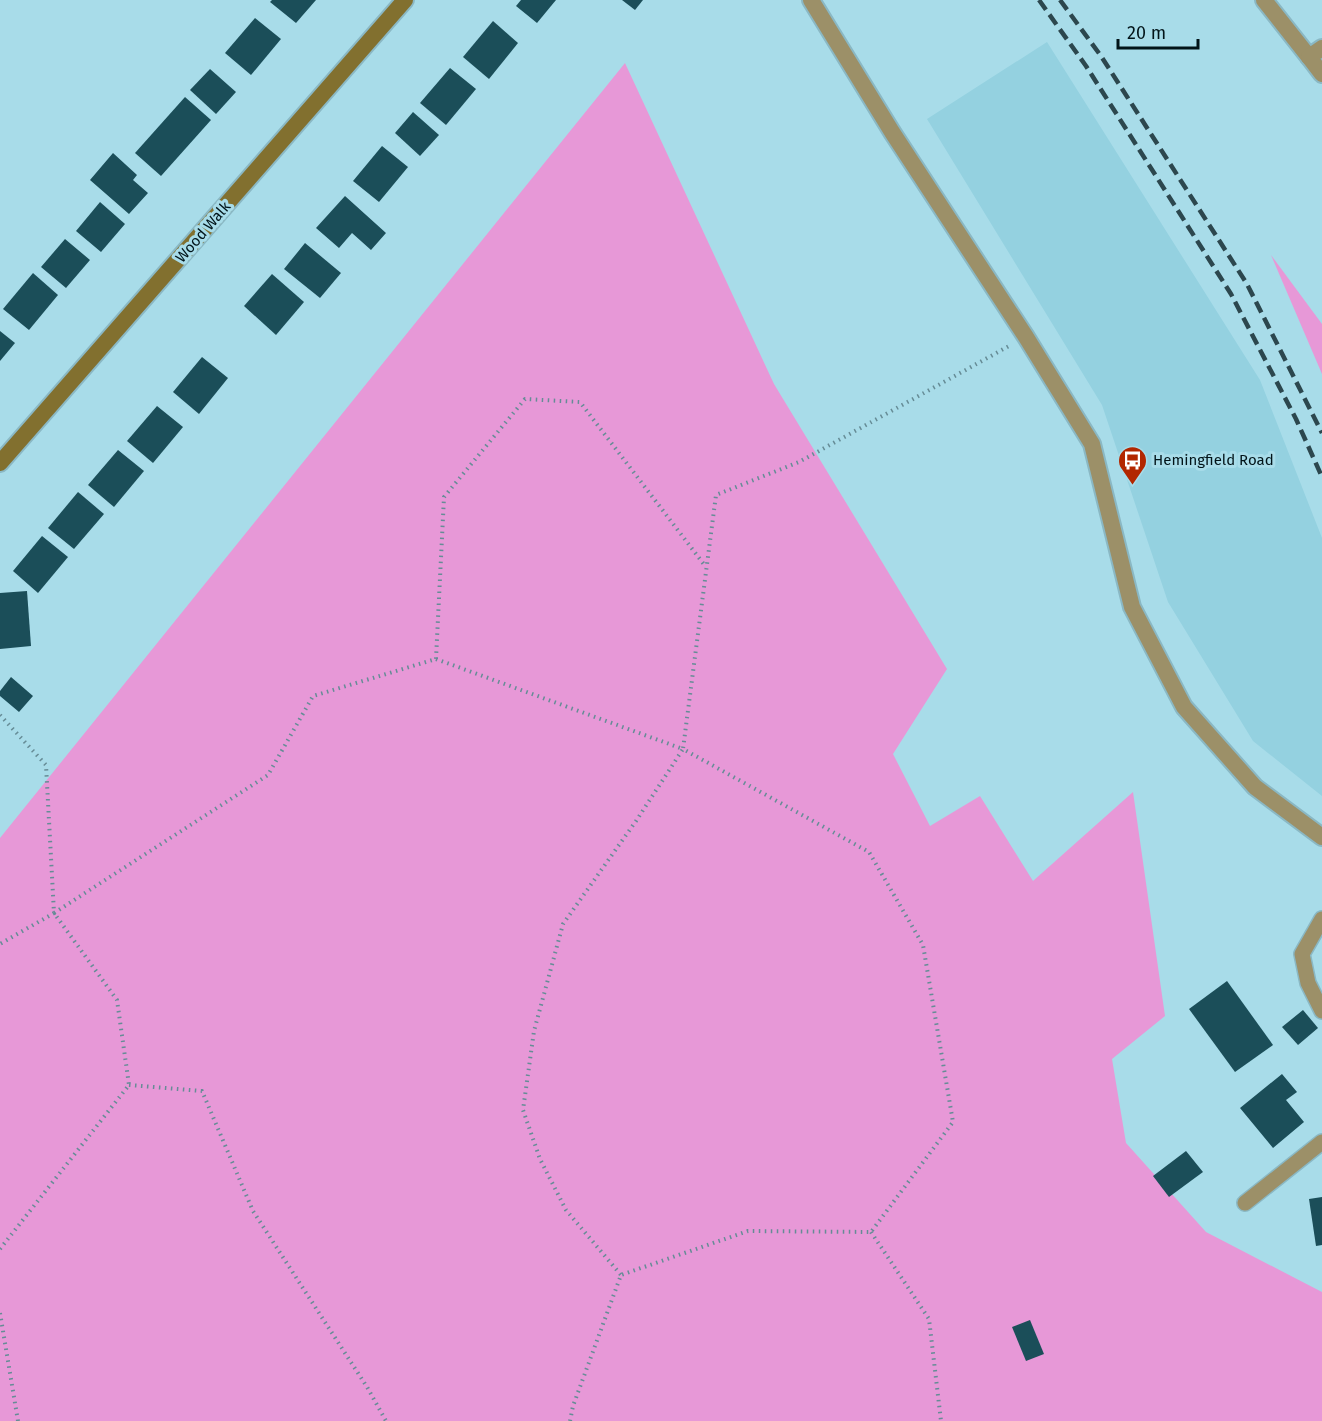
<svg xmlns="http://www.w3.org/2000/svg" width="1322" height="1421" font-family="'Fira Sans',sans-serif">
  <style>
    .built { fill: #94d1e0 }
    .green { fill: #e798d7 }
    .building { fill: #1b4e59 }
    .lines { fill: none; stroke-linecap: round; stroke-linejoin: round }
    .service-casing { stroke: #8ab8c4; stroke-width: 18 }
    .minor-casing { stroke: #8ab8c4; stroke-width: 20 }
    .tertiary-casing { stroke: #8ab8c4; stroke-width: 20 }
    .secondary-casing { stroke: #8ab8c4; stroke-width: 20 }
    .path { stroke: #668c96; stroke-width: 4; stroke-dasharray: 1.5 4.5; stroke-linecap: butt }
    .service { stroke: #9c9068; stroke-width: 15 }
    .minor { stroke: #9c9068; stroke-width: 16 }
    .tertiary { stroke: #9c9068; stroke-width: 16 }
    .secondary { stroke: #82702f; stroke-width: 16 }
    .rail { stroke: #2c474e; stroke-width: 4.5; stroke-dasharray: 12 6; stroke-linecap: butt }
    .labels { text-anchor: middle; stroke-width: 6; stroke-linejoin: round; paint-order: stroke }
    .street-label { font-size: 15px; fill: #021419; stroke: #a8dce9 }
    .poi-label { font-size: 15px; fill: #021419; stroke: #a8dce9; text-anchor: start }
  </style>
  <rect width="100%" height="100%" fill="#a8dce9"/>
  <!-- built -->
  <polygon class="built" points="1047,42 1260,380 1322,538 1322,796 1253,741 1168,602 1102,405 927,119"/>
  <!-- green -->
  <g class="green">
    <polygon points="625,63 774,384 947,669 893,754 930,826 980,796 1033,881 1133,792 1165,1016 1112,1059 1126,1143 1206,1232 1322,1292 1322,1421 0,1421 0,838"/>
    <polygon points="1271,255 1322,324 1322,374"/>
  </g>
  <!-- building -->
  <g class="building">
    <polygon points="272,0 316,0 296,23 270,2"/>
    <polygon points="521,0 556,0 537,23 516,6"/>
    <polygon points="622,0 643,0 635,10"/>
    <polygon points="255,18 281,39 251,75 225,53"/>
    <polygon points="493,21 518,43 489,79 463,57"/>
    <polygon points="450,68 476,89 446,125 420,103"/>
    <polygon points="210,69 236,92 216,114 190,90"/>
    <polygon points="185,97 211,120 161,176 135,153"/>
    <polygon points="413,112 439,135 420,156 395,133"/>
    <polygon points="382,146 408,167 379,202 353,181"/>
    <polygon points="113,153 137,175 133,180 148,193 129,214 90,180"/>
    <polygon points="345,196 386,233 371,250 352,233 339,248 316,228"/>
    <polygon points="100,202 125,224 101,252 76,231"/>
    <polygon points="65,239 90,260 66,288 41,267"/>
    <polygon points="305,243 341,273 320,298 284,269"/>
    <polygon points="33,273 58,295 29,330 3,309"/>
    <polygon points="272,274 304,302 276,335 244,306"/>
    <polygon points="0,331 15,343 0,361"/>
    <polygon points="202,357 228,378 199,414 173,392"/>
    <polygon points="157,406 183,427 153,463 127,441"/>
    <polygon points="118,450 144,471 114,507 88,485"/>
    <polygon points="78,492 104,514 74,549 48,528"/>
    <polygon points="42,536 68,557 38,593 13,571"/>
    <polygon points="27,591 31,646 0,649 0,593"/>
    <polygon points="11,677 33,696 19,712 0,696 0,691"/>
    <polygon points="1227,981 1273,1045 1235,1072 1189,1009"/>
    <polygon points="1303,1010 1318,1028 1298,1045 1282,1027"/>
    <polygon points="1282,1074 1297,1092 1286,1100 1304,1122 1273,1148 1240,1108"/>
    <polygon points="1186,1151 1203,1172 1169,1197 1153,1176"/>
    <polygon points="1322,1197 1322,1245 1316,1246 1309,1199"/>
    <polygon points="1030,1320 1044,1354 1026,1361 1012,1327"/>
  </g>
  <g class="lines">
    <defs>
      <g id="service">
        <polyline points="1322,919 1302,954 1308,983 1322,1011"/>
        <polyline points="1245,1203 1322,1142"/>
      </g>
      <g id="minor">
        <polyline points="1264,0 1309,57"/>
        <polyline points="1322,48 1309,57 1322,74"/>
      </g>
      <polyline id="tertiary" points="811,0 892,132 1026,337 1092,444 1132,607 1184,707 1255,787 1322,837"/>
      <polyline id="secondary" points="0,463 405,0"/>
    </defs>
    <!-- service casing -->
    <use href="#service" class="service-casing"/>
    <!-- minor casing -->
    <use href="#minor" class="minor-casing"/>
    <!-- tertiary casing -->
    <use href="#tertiary" class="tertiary-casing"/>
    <!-- secondary casing -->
    <use href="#secondary" class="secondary-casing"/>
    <!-- path -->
    <g class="path">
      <polyline points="436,659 683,749 636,821 563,924 534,1031 523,1110 540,1159 566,1210 621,1275"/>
      <polyline points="0,715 46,765 54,913 0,944"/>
      <polyline points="129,1085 202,1091 253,1211 367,1387 386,1421"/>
      <polyline points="871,1232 929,1319 941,1421"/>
      <polyline points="0,1249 129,1085 117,1000 54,913 268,775 313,696 436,659 444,497 525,399 580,402 706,567"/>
      <polyline points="0,1313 18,1421"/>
      <polyline points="570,1421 573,1406 621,1275 748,1231 871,1232 953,1122 923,945 869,852 683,749 716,495 799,462 1009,346"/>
    </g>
    <!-- service -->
    <use href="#service" class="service"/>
    <!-- minor -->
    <use href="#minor" class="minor"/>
    <!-- tertiary -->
    <use href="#tertiary" class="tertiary"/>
    <!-- secondary -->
    <use href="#secondary" class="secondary"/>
    <!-- rail -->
    <g class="rail">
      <polyline points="1039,0 1086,66 1231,294 1296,419 1322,477"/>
      <polyline points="1060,0 1101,56 1247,284 1322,433"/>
    </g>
  </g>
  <!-- icons -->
  <defs>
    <symbol id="bus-pin" viewBox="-11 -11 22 30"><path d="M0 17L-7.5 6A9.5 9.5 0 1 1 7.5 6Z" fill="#b22700" stroke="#a8dce9"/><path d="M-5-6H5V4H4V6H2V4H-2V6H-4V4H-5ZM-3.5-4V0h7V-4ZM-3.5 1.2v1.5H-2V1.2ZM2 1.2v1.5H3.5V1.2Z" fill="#fff"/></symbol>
  </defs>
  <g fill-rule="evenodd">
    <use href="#bus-pin" x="1116" y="444" width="33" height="45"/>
  </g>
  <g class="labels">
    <!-- street labels -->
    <g class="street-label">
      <text transform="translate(203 232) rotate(-49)" y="5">Wood Walk</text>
    </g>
    <!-- poi labels -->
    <g class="poi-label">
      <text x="1153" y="465">Hemingfield Road</text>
    </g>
  </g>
  <!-- scale -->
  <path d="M1118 39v9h80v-9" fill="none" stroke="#021419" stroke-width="3"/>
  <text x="1127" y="39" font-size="18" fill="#021419" stroke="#a8dce9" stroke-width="4.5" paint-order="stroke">20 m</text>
</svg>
